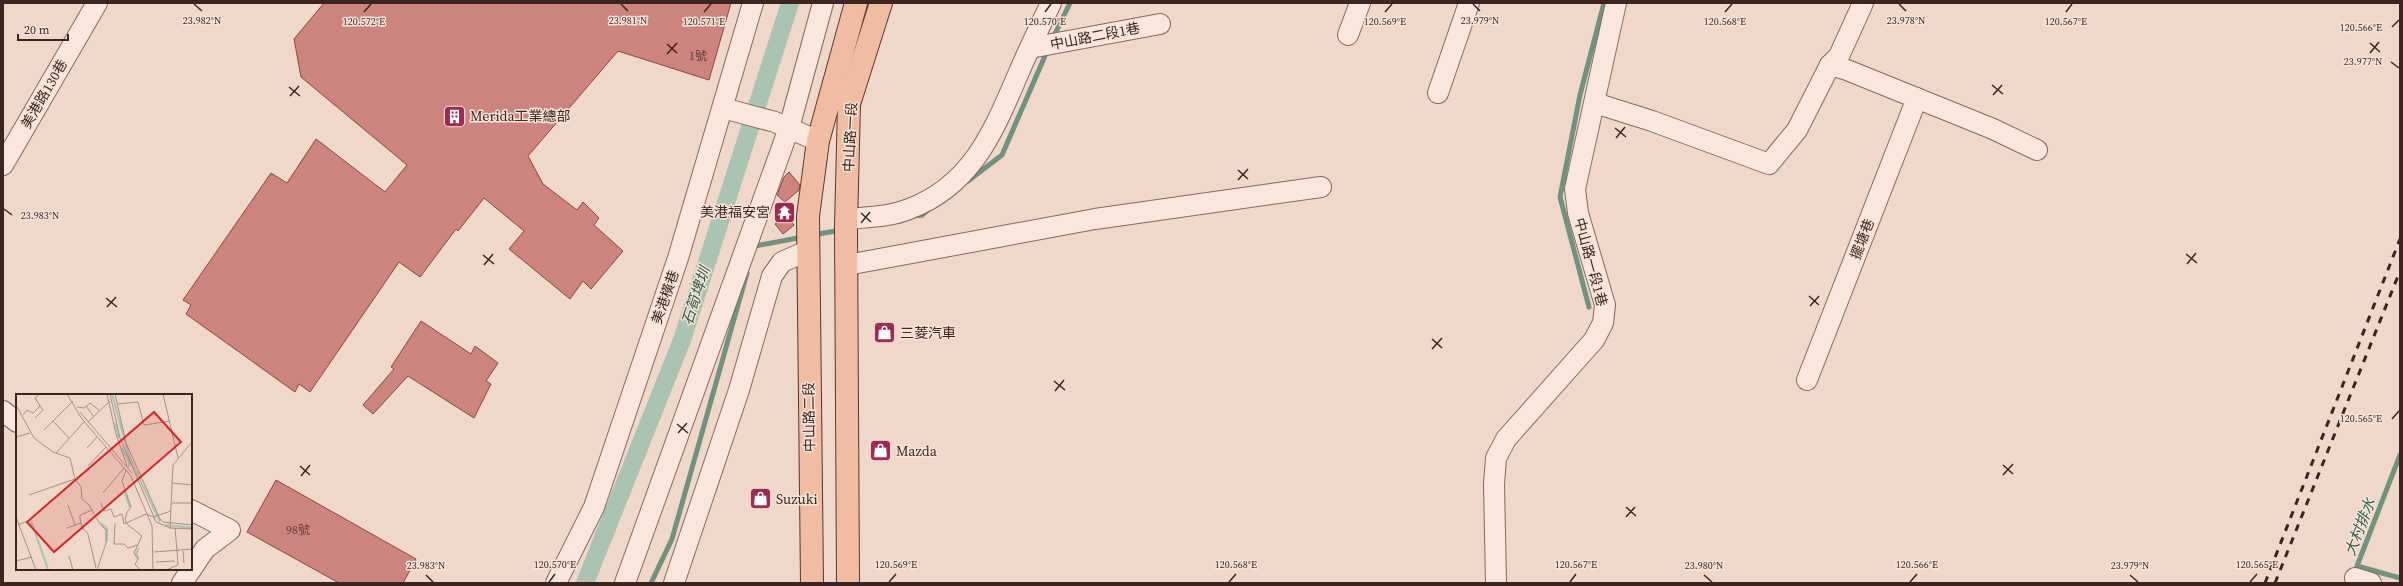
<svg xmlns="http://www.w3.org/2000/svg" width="2403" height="586" font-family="'Source Serif 4','Noto Sans TC',serif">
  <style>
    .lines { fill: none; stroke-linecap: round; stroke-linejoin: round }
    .stream { stroke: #70927e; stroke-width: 5 }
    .canal { stroke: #aac3b3; stroke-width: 18 }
    .building { fill: #cd847f; stroke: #8b4643 }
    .minor-casing { stroke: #8c665d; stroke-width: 22 }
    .major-casing { stroke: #5a3631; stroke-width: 24 }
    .minor { stroke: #f9e7dd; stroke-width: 20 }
    .major { stroke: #f1bda2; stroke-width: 22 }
    .rail { stroke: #3c2521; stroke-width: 3; stroke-dasharray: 7 7; stroke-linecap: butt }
    .ticks { fill: none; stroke: #3c2521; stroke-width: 1.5 }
    .labels { text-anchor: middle; stroke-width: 3; stroke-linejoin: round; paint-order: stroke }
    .number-label { font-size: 12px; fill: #603d38 }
    .street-label { font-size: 14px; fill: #3c2521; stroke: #f6e4d9 }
    .poi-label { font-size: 14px; fill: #3c2521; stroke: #f6e4d9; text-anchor: start }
    .water-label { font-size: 15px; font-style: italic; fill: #305c4a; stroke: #f6e4d9 }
    .inset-river { fill: none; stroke: #aac3b3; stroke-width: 2 }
    .inset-road { fill: none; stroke: #a79086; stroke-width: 1 }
    .view { fill: #d62828; fill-opacity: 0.15; stroke: #d62828; stroke-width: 2 }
    .inset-edge { fill: none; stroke: #3c2521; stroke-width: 2 }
    .ticks-label { font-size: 10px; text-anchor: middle; fill: #3c2521; stroke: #f6e4d9; stroke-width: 3; stroke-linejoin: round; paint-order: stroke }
  </style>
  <rect width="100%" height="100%" fill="#efd7c9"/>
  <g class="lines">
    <!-- stream -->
    <g class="stream">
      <polyline points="1053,38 1070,3"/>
      <polyline points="968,181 1002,155 1048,49"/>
      <polyline points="913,216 922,215 929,209"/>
      <polyline points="813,235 841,230"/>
      <polyline points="754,248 755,246 803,237"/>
      <polyline points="1589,307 1560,197 1580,95 1604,3"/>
      <polyline points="2400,455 2357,566 2400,578"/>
      <polyline points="651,583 672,539 747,273"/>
    </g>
    <!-- canal -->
    <polyline class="canal" points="585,583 682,340 790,3"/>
  </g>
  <!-- building -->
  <g class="building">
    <polygon points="324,3 731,3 709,80 618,51 528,156 543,184 577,210 583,202 599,218 594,225 623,251 591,289 583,281 570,299 509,249 524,231 484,198 458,231 456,229 420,277 399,262 310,392 299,384 295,392 186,314 191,305 183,300 271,173 287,183 316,139 385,192 407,165 301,77 294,39"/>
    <polygon points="789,172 800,185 799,190 785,202 777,195 784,177"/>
    <polygon points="786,215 794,225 783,234 775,224"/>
    <polygon points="421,321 471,354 475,346 498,363 486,381 491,384 474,418 408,376 373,414 363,405 394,369 391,367"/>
    <polygon points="276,480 416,559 403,583 339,583 247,532"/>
  </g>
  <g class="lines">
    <defs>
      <g id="minor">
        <polyline points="1348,35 1360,3"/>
        <polyline points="1030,48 1160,24"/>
        <polyline points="1830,65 1847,70 1993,129 2037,150"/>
        <polyline points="1438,93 1469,3"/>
        <polyline points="1595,103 1652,121 1769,164 1797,130 1830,65 1839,56 1863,3"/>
        <polyline points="723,108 775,122 818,141"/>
        <polyline points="3,165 97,3"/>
        <path d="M 847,219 C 867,217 890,217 909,209 C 973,185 994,130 1019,72 C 1029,49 1040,26 1051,3"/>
        <polyline points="847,265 1095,219 1321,187"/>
        <polyline points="1807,380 1917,98"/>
        <polyline points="3,411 17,422"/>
        <polyline points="2355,578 2371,583"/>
        <polyline points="182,583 205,549 230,530 191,510"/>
        <polyline points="556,583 594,507 678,258 753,3"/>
        <polyline points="625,583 789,128 823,3"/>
        <polyline points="674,583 739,390 772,276 782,262 807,251"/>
        <polyline points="1496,583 1494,484 1496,458 1506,439 1594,340 1603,323 1605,305 1578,213 1575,189 1616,3"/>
      </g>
      <g id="major">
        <polyline points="812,583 808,216 818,141 856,3"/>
        <polyline points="848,583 846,227 849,104 881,3"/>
      </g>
    </defs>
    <!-- minor casing -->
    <use href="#minor" class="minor-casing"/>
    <!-- major casing -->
    <use href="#major" class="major-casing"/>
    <!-- minor -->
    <use href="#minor" class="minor"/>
    <!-- major -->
    <use href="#major" class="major"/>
    <!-- rail -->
    <g class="rail">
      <polyline points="2265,583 2400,239"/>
      <polyline points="2275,583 2400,271"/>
    </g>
  </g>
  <!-- ticks -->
  <path class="ticks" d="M 194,4 L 202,11M 621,4 L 628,11M 1473,4 L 1480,11M 1899,4 L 1906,11M 364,12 L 371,4M 704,12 L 711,4M 1045,12 L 1051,4M 1385,12 L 1392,4M 1725,12 L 1732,4M 2066,12 L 2072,4M 2392,27 L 2399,20M 2370,43 L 2380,52M 667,44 L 677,53M 2370,53 L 2379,42M 667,54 L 677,43M 2391,62 L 2399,68M 1992,85 L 2003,94M 289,87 L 300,96M 1993,95 L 2002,85M 290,96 L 299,86M 1615,128 L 1626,137M 1616,138 L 1625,127M 1238,170 L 1248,179M 1238,180 L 1248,169M 4,209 L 12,215M 861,213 L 871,222M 861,223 L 870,212M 2186,254 L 2197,263M 483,255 L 494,264M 2187,264 L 2196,253M 484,265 L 493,254M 1809,296 L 1819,305M 106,298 L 117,307M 1810,306 L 1819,296M 107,307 L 116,297M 1432,339 L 1442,348M 1432,349 L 1442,338M 1054,381 L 1065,390M 1055,391 L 1064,380M 2392,419 L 2399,411M 677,424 L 688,433M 678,433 L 687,423M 2003,465 L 2013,474M 300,466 L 310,475M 2003,475 L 2013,464M 301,476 L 310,465M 1626,507 L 1636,516M 1626,517 L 1635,507M 426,575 L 433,582M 1704,575 L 1712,582M 2130,575 L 2138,582M 549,582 L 555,574M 889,582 L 896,574M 1229,582 L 1236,574M 1570,582 L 1576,574M 1910,582 L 1917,574M 2250,582 L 2257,574"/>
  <!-- icons -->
  <defs>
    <symbol id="building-square" viewBox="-11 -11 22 22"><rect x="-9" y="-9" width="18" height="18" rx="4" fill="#9c2c53" stroke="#f6e4d9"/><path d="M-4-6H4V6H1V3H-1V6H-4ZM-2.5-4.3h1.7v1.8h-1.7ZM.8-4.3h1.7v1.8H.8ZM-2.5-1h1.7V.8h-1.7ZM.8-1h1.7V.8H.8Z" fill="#fff"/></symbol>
    <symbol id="temple-square" viewBox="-11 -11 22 22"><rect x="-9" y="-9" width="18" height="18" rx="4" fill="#9c2c53" stroke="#f6e4d9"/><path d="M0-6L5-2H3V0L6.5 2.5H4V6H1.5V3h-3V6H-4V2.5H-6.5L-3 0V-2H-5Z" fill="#fff"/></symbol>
    <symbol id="shop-square" viewBox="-11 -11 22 22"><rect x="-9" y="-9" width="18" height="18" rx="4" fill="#9c2c53" stroke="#f6e4d9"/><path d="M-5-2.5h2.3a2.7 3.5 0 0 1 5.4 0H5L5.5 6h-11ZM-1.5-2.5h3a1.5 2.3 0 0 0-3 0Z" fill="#fff"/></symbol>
  </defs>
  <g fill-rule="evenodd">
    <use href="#building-square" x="442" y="104" width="25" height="25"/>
    <use href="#temple-square" x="772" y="200" width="25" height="25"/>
    <use href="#shop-square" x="872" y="320" width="25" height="25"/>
    <use href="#shop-square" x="868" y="438" width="25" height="25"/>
    <use href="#shop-square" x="748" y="486" width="25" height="25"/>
  </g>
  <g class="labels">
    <!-- number labels -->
    <g class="number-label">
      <text x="698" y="60">1號</text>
      <text x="298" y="534">98號</text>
    </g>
    <!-- street labels -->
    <g class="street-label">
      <text transform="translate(1095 36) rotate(-11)" y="5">中山路二段1巷</text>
      <text transform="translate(44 94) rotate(-60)" y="5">美港路130巷</text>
      <text transform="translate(850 137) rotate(-87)" y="5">中山路一段</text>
      <text transform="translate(1862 239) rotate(-69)" y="5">擺塘巷</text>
      <text transform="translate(1591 262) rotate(75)" y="5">中山路一段1巷</text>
      <text transform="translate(665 297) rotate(-71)" y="5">美港橫巷</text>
      <text transform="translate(809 417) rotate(-91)" y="5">中山路二段</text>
    </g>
    <!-- poi labels -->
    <g class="poi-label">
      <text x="470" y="121">Merida工業總部</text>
      <text x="770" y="217" text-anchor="end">美港福安宮</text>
      <text x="900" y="338">三菱汽車</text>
      <text x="896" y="456">Mazda</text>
      <text x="776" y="504">Suzuki</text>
    </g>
    <!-- water labels -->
    <g class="water-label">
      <text transform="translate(696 296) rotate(-72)" y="5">石筍埤圳</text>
      <text transform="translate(2360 527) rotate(-69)" y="5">大村排水</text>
    </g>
  </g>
  <!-- overview -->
  <g transform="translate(16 394)">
    <rect width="176" height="176" fill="#efd7c9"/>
    <path class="inset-river" d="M 96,0 L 113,62 L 144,128M 99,29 L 103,44M 106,54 L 114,70 L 112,73M 108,97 L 114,113M 15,127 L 32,175M 85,129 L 91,135 L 91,147M 149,131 L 176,134M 123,154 L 120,160 L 123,165"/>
    <path class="inset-road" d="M 51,0 L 66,25 L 115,82 L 136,132 L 137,176M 91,0 L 100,40 L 111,72M 94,0 L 104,44 L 140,128 L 154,134 L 176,135M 99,0 L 110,49 L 144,125 L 147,128 L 176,131M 147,0 L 162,64M 101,10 L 122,8 L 128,31 L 154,27M 0,11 L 18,44 L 37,58 L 54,64 L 59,85 L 65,93 L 66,105 L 73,111 L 84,130 L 90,136 L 90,149 L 81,176M 70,12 L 78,23M 61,13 L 68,14 L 74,9 L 83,16M 64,18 L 116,79M 7,21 L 11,16 L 17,19 L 24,12 L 19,4 L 24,0M 19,24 L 27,16 L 24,12M 37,27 L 53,44M 72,28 L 94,7M 28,36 L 57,7M 0,43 L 14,39M 71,54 L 81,43M 40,59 L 68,28M 72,72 L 90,53M 110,76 L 106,87 L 115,113 L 111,118 L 109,126 L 112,131 L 126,142 L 118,159 L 122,165 L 119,170 L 124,176M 156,89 L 176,91M 87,99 L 108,74M 13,101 L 59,85M 85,109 L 88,117 L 95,115 L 98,123 L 106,120 L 108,130 L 130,120 L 137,123 L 155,117M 156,109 L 176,109M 52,111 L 59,131M 76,116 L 64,121 L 64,124 L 66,133 L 72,140 L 80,174M 0,123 L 20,176M 99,129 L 98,150 L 108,150 L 112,154 L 122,151M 2,131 L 14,126M 51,134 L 65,129M 154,134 L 157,71 L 176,48M 159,134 L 161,157M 167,157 L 168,169M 138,158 L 176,155M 53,162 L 57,176M 0,167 L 16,163M 140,168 L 159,167M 150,176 L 162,171 L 161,157"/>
    <path class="view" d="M 138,18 L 165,48 L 38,158 L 11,128 Z"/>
    <rect width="176" height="176" class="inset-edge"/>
  </g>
  <g class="ticks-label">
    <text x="202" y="24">23.982°N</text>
    <text x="1480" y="24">23.979°N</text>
    <text x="628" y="24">23.981°N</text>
    <text x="1906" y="24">23.978°N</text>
    <text x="364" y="25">120.572°E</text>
    <text x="704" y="25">120.571°E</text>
    <text x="1045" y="25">120.570°E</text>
    <text x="1385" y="25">120.569°E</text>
    <text x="1725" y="25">120.568°E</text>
    <text x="2066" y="25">120.567°E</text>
    <text x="2361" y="31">120.566°E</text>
    <text x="2363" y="65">23.977°N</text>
    <text x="40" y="219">23.983°N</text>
    <text x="2361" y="422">120.565°E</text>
    <text x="555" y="568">120.570°E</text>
    <text x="896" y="568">120.569°E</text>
    <text x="1236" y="568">120.568°E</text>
    <text x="1576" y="568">120.567°E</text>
    <text x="1917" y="568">120.566°E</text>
    <text x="2257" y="568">120.565°E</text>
    <text x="426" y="569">23.983°N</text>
    <text x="1704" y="569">23.980°N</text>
    <text x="2130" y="569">23.979°N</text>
  </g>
  <!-- border -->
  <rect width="2403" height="586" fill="none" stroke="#3c2521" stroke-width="8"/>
  <!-- scale -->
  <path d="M18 34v6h50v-6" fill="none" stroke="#3c2521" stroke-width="2"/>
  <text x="24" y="34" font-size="12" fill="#3c2521" stroke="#f6e4d9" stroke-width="3" paint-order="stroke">20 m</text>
</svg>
